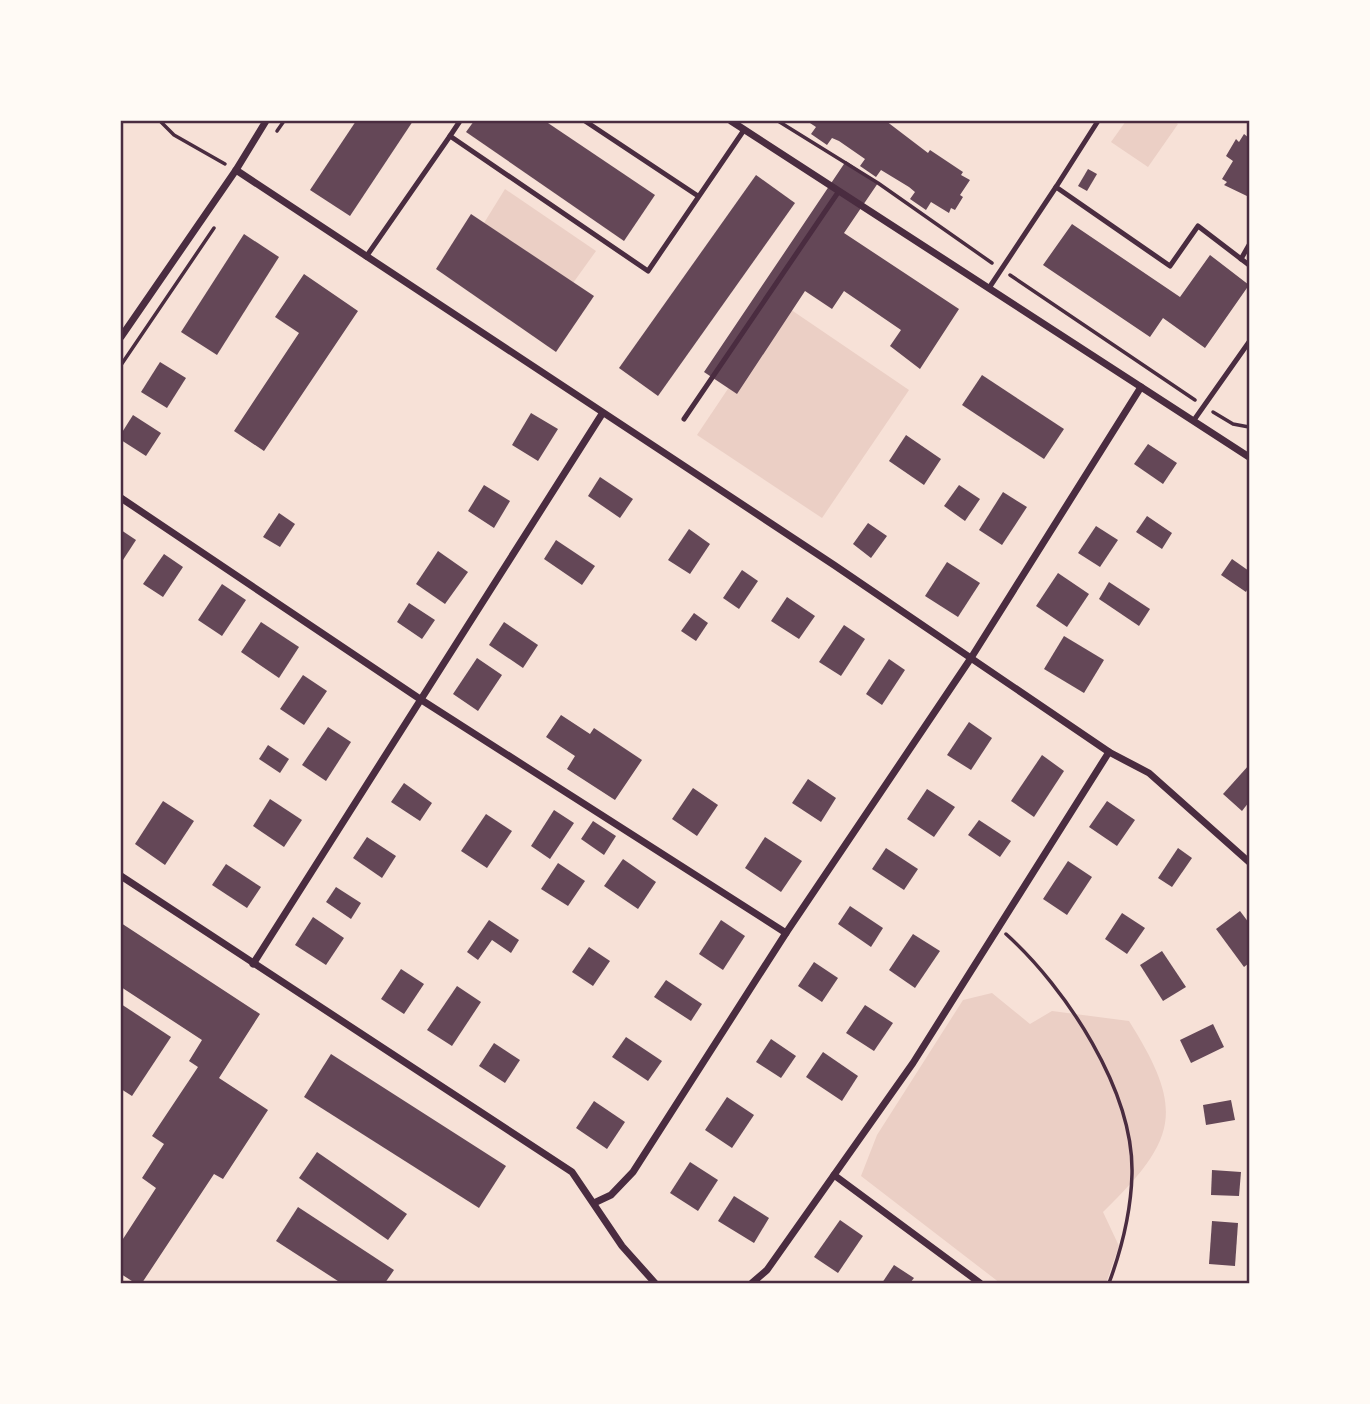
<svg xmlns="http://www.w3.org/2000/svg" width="1370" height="1404" font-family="Montserrat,sans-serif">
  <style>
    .green { fill: #ebcfc5 }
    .building { fill: #644757 }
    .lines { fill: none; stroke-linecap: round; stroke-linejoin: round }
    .path { stroke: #4a2c40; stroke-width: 3.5 }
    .service { stroke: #4a2c40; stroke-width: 5 }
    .minor { stroke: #4a2c40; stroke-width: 7 }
    .neatline { fill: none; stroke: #4a2c40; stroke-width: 2.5 }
  </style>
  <rect width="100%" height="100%" fill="#f7e1d7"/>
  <!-- green -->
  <g class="green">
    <polygon points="1126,121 1173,121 1178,124 1148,167 1111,142"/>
    <polygon points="505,189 596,251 573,283 484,223"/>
    <polygon points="784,305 909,390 822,518 697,435"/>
    <path d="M 992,993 L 1030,1024 L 1052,1011 L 1129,1021 C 1185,1110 1178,1139 1103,1212 L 1119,1246 L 1106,1283 L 1000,1283 L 861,1176 L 877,1135 L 963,1000 Z"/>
  </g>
  <!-- building -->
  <g class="building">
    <polygon points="356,121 413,121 350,216 310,190"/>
    <polygon points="474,121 545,121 655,195 624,241 466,132"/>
    <polygon points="807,121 886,121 928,153 930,150 963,172 961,175 970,180 960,195 963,197 955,210 951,208 949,213 931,202 926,210 910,199 915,192 909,187 881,170 876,177 860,166 865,159 839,141 832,138 827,145 811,134 816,127"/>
    <polygon points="1244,134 1249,138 1249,197 1224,185 1227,182 1222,179 1233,161 1226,156 1236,139 1239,142"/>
    <polygon points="846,161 878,183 844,233 959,309 920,369 890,346 901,330 844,291 832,309 805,291 737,394 704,372"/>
    <polygon points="1088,169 1097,174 1087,191 1078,186"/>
    <polygon points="756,175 795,203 658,396 619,368"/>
    <polygon points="471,214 594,296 556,352 436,269"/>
    <polygon points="1072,224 1180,297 1210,255 1249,285 1205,348 1163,318 1150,337 1043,265"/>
    <polygon points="244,234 279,257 217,355 181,332"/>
    <polygon points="304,274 358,311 264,451 234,431 299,333 275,317"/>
    <polygon points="160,362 186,378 167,408 141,392"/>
    <polygon points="982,375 1064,429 1044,459 962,405"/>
    <polygon points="531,413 558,429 538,461 512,445"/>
    <polygon points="133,415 161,433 146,456 121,440 121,434"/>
    <polygon points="906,435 941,459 924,485 889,461"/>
    <polygon points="1148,444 1177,463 1163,484 1134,464"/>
    <polygon points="600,477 633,499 620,518 588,496"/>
    <polygon points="484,485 510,501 494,528 468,511"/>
    <polygon points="959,485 980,499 965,521 944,506"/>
    <polygon points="1003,492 1027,507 1002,545 979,530"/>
    <polygon points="279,513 295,524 280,547 263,537"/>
    <polygon points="1147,516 1172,533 1162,549 1136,532"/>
    <polygon points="868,523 887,536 871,558 853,544"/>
    <polygon points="1096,526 1118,540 1100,567 1078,553"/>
    <polygon points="689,529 710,544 690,574 668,560"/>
    <polygon points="121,530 136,540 121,563"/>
    <polygon points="556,540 595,566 582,585 544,559"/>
    <polygon points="438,551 468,572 445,604 416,584"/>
    <polygon points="164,554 183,567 163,597 143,584"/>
    <polygon points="1232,559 1249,571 1249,586 1246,592 1221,575"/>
    <polygon points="947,562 980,583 958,617 925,596"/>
    <polygon points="742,570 758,581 739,609 723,598"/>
    <polygon points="1058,573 1089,594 1067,627 1036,606"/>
    <polygon points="1109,582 1150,609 1139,626 1099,599"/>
    <polygon points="222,584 246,600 222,636 198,620"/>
    <polygon points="787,597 815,616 799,639 771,621"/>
    <polygon points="409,603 435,620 422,639 397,622"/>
    <polygon points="694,613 708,623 696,641 681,631"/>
    <polygon points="261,622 299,647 279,678 241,652"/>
    <polygon points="504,622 538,645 523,668 489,645"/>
    <polygon points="844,625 865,639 841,676 819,662"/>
    <polygon points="1064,636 1104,660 1084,693 1044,669"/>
    <polygon points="477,658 502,675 478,711 453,694"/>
    <polygon points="889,659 905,670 882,705 866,694"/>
    <polygon points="303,675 327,691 304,725 280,709"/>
    <polygon points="561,715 590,734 594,728 642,760 615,800 567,769 575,756 546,737"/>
    <polygon points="969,722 992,738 971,770 947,755"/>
    <polygon points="328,727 351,742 326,781 302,765"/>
    <polygon points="268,745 289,759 280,773 259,759"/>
    <polygon points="1042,755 1064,771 1034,817 1011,801"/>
    <polygon points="1249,765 1249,802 1242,811 1223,794"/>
    <polygon points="808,779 836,798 821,822 792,803"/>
    <polygon points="404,783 432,803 420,821 391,802"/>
    <polygon points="693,788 718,805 697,836 672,819"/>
    <polygon points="927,789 955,807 934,837 907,819"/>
    <polygon points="270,799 302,820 284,847 253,826"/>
    <polygon points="163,801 194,821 165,865 135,844"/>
    <polygon points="1107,801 1135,820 1117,846 1089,827"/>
    <polygon points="554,810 574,823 550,859 531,846"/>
    <polygon points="486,814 512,831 487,868 461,851"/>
    <polygon points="979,820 1011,841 1000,857 968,835"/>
    <polygon points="593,821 616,836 604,855 581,839"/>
    <polygon points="367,837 396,856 382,878 353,858"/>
    <polygon points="765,837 802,861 781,892 745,868"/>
    <polygon points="886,848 918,869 904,890 872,869"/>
    <polygon points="1178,848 1192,858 1172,887 1158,878"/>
    <polygon points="623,859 656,882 638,909 604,886"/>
    <polygon points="1068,861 1092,877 1067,915 1043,899"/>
    <polygon points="558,863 585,881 568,906 541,889"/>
    <polygon points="226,864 261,887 247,908 212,885"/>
    <polygon points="336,887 361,903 351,919 326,902"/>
    <polygon points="850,906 883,928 871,947 838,924"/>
    <polygon points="1240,911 1249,923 1249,963 1244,967 1216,929"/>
    <polygon points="1122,913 1145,928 1127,954 1105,939"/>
    <polygon points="313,917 344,938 326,965 295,945"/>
    <polygon points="489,920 519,940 511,953 492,940 478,960 467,952"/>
    <polygon points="721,920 745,936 723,970 699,954"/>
    <polygon points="121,923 260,1014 219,1078 268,1110 223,1179 214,1174 142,1283 135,1283 121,1274 121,1242 156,1188 142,1178 164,1144 152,1136 198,1067 189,1061 202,1040 121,987"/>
    <polygon points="913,934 940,951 915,988 889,970"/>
    <polygon points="589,947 610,961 593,986 572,972"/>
    <polygon points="1162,951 1186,987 1163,1001 1140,965"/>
    <polygon points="814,962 838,978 822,1002 798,986"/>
    <polygon points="401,969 424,984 404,1014 381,999"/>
    <polygon points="666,980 702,1004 691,1021 654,997"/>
    <polygon points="457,986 481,1002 452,1046 427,1030"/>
    <polygon points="121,1004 171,1037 132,1096 121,1089"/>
    <polygon points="865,1005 893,1023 874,1051 846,1033"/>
    <polygon points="1213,1024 1224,1047 1191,1063 1180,1040"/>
    <polygon points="626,1037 662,1061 648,1081 612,1057"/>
    <polygon points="771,1039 796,1056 781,1078 756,1062"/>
    <polygon points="494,1043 520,1060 505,1083 479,1066"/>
    <polygon points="823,1052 858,1076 842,1101 806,1077"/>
    <polygon points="331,1054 506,1166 479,1208 304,1097"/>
    <polygon points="727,1097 754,1115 732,1148 705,1130"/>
    <polygon points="1231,1100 1235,1120 1206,1125 1203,1105"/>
    <polygon points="594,1101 625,1122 607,1149 576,1128"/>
    <polygon points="317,1152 407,1214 388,1240 299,1178"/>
    <polygon points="690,1162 718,1180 698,1211 670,1193"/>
    <polygon points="1212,1170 1241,1172 1239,1196 1211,1195"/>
    <polygon points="734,1196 769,1218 754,1243 718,1221"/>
    <polygon points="298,1207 394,1270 385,1283 341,1283 276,1241"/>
    <polygon points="840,1220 863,1236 838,1273 814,1257"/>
    <polygon points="1212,1221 1238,1223 1235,1266 1209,1264"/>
    <polygon points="894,1265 914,1278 910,1283 882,1283"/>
  </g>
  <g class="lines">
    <!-- path -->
    <g class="path">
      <polyline points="160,121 174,135 225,164"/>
      <polyline points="778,121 878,183 992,263"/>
      <polyline points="277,131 284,121"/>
      <polyline points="1010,275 1195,400"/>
      <polyline points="121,365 214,228"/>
      <polyline points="1213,412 1233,424 1249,427"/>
      <path d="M 1006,934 C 1066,988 1134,1091 1132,1174 C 1131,1212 1122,1248 1109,1283"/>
    </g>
    <!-- service -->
    <g class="service">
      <polyline points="460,121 450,136 648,271 744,130"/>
      <polyline points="585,121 698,196"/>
      <polyline points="1056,187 1098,121"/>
      <polyline points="366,257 450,136"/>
      <polyline points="1241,259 1249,245"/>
      <polyline points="989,288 1056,187 1170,266 1198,226 1249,265"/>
      <polyline points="684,419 839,191"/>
      <polyline points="1194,420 1249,342"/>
    </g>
    <!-- minor -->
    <g class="minor">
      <polyline points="731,121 1249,457"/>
      <polyline points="236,170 834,565 1109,752 1149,773 1249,862"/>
      <polyline points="121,337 236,170 266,121"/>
      <polyline points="121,498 420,699 786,933"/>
      <polyline points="121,876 572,1172 622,1246 655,1283"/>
      <polyline points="253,964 602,414"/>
      <polyline points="834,1175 980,1283"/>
      <polyline points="594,1203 611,1195 633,1172 786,933 971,658 1141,387"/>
      <polyline points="752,1283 767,1270 913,1063 1109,752"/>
    </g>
  </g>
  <!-- border -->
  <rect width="1370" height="1404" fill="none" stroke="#fffaf5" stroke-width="245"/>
  <rect x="122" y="122" width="1126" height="1160" class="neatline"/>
</svg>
